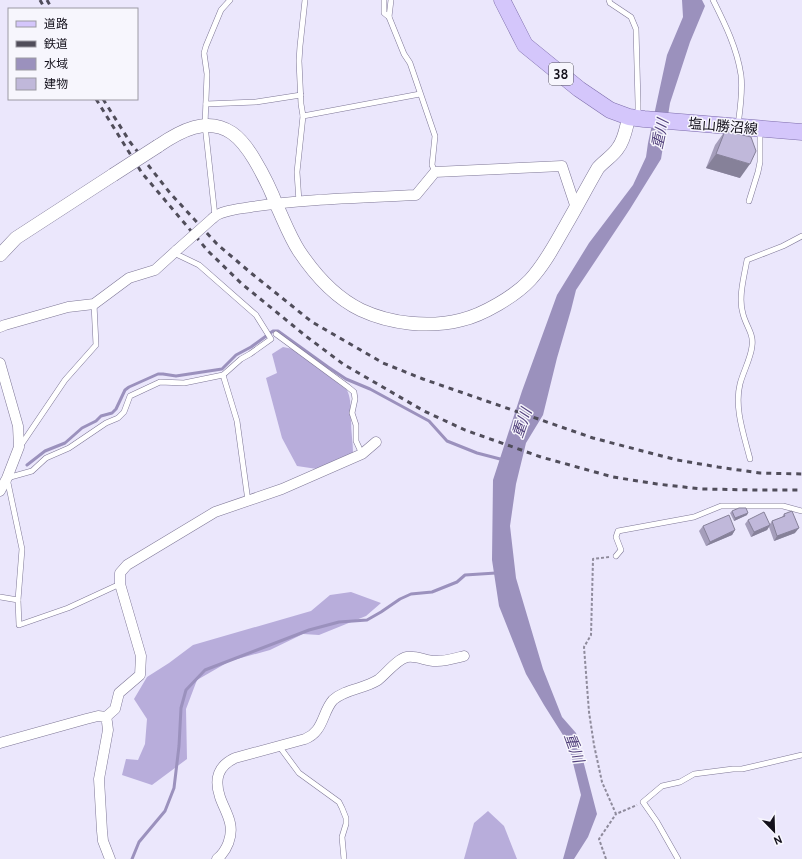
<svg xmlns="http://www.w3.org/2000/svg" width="802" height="859" font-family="Cabin,'Noto Sans JP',sans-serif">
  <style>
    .forest { fill: #b8addb }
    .water { fill: #9b91bd }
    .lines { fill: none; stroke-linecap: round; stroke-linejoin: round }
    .stream { stroke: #9b91bd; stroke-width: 3 }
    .service-casing { stroke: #7e7796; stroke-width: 6 }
    .minor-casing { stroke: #7e7796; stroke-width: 11 }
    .tertiary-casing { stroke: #7e7796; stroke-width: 14 }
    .primary-casing { stroke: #7e6eab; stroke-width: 17 }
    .path { stroke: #8f8b9c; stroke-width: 2; stroke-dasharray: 3 2; stroke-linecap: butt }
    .service { stroke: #fff; stroke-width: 5 }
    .minor { stroke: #fff; stroke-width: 10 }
    .tertiary { stroke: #fff; stroke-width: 13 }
    .primary { stroke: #d4c6fb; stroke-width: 16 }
    .rail { stroke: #504d5a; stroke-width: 3; stroke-dasharray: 5 5; stroke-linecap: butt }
    .minor-bridge-casing { stroke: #7e7796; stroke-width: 11; stroke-linecap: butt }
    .tertiary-bridge-casing { stroke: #7e7796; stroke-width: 14; stroke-linecap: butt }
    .minor-bridge { stroke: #fff; stroke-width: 10 }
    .tertiary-bridge { stroke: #fff; stroke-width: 13 }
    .wall { fill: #a59ebb }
    .shaded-wall { fill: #868199 }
    .building { fill: #c0b8da; stroke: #868199 }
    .labels { text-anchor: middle; stroke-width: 3; stroke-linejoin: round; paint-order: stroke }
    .shield { fill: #f7f6fd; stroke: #57555f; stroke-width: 1 }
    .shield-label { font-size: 13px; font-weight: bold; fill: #13101b }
    .street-label { font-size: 14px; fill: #13101b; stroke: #f7f6fd }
    .water-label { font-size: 15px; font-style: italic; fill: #53427d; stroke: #f7f6fd }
  </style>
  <rect width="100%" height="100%" fill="#ebe7fc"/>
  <!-- forest -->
  <g class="forest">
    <path d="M 283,347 L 293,349 L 347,390 C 352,401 350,410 351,421 C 351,432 353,443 353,453 L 317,469 L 297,466 L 282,438 L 266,378 L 277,373 L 272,354 Z"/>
    <polygon points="351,592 381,603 366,616 319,635 303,634 270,650 230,661 197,680 186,709 187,759 152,785 122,775 126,759 138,760 145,744 147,719 134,699 147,677 169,663 193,645 311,611 330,595"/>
    <polygon points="488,811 504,826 517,859 464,859 474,823"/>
  </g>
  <!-- water -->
  <polygon class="water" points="682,0 702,0 705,6 690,42 670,103 661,159 630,209 576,290 571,310 557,358 543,415 526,443 516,484 510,526 516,578 543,669 562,717 576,733 597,814 588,837 574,859 563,859 581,795 568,743 544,705 526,674 499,606 492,560 493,480 522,391 557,295 589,243 633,185 646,157 648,143 667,55 683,17"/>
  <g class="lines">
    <!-- stream -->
    <g class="stream">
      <polyline points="27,465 45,451 65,443 82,428 96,421 101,416 112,413 116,409 125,390 129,387 158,374 163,374 176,376 222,369 236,355 251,347 273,331 278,331 328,367 346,379 370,389 429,421 447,441 477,453 504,460"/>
      <polyline points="132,859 139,842 165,811 174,788 179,746 181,708 186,690 205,670 309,630 339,622 367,620 381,612 400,599 411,594 432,592 457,582 465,575 496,573"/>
    </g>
    <defs>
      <g id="service">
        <polyline points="384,0 384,13 389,17 404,54 410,63 435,136 432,165 435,172"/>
        <polyline points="609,0 610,3 631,17 636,29 638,103 638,117"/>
        <path d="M 713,0 C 725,24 737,48 741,75 C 743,91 740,110 738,125"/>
        <polyline points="389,17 391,0"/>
        <polyline points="206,104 256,102 301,95"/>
        <polyline points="303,116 420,94"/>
        <polyline points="749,201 758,172 760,162 760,132"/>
        <polyline points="299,202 297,172 303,116 301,104 299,61 300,46 305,0"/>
        <polyline points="215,216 205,125 207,74 204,53 206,46 221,10 230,0"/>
        <polyline points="276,334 348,387 354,392 355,399 352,413 356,425 356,441 362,454"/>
        <polyline points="223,375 237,421 248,501"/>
        <polyline points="21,445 65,380 96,345 94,304"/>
        <path d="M 750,459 C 744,435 734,408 740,384 C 743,372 751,358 752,346 C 754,334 746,326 743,314 C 738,298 744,277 747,260 L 783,246 L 802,236"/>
        <polyline points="616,556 621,550 616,537 618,531 694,517 721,506 783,506 802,511"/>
        <polyline points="0,597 18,600 19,625 68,608 120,584"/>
        <polyline points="18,600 22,549 7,478 32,471 46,458 69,448 106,423 118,418 124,412 130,396 160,382 184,383 223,375 241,359 250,354 271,339 256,315 199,265 174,253"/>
        <polyline points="279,746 299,773 339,802 342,808 346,818 346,824 342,837 344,859"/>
        <polyline points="678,859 657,822 643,802 662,786 680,782 694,774 733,769 742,769 802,755"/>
      </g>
      <g id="minor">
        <path d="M 213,218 C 221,210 240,209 251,207 C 305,199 361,198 416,195 L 435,172 L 562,166 L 576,208"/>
        <polyline points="0,327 5,325 68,307 94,304 129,278 155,270 177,250"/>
        <polyline points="0,363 18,426 19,447 7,478 0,491"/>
        <polyline points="106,717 115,709 119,693 140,675 141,656 120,584 120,573 127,565 215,512 282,489 362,454 376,442"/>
        <polyline points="0,743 86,719 98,716 106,717 107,722 108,730 99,779 102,831 103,841 110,859"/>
        <path d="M 217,859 C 227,851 233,836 230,823 C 228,814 223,806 220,797 C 214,779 218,766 235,758 L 305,739 C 310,737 314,734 317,730 C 324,721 325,709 333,700 C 345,689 364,689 378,680 C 386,674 397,659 407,657 C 417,655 427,662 437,661 C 446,661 456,658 464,656"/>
      </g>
      <g id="tertiary">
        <path d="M 158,146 C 180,131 207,116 232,133 C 242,140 248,149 254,159 C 263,174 271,190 277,206 C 284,221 290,237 299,251 C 315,275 334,297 361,310 C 391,324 429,328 461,320 C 483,315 515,296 530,280 C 545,264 555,244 566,225 C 577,206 587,187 598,168 C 604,161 614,155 618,148 C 625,139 626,127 629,117"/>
        <polyline points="0,255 16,238 113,175"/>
      </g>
      <polyline id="primary" points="502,0 525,45 579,89 610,110 629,117 644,119 802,132"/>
    </defs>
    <!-- service casing -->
    <use href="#service" class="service-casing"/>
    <!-- minor casing -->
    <use href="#minor" class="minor-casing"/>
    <!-- tertiary casing -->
    <use href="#tertiary" class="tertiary-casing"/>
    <!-- primary casing -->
    <use href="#primary" class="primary-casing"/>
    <!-- path -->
    <g class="path">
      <polyline points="609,557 593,559 591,635 584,647 589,712 594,745 602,782 616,814 637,805"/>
      <polyline points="606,859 599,839 616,814"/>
    </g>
    <!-- service -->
    <use href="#service" class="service"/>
    <!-- minor -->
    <use href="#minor" class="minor"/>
    <!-- tertiary -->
    <use href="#tertiary" class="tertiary"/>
    <!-- primary -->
    <use href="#primary" class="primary"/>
    <!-- rail -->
    <g class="rail">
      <polyline points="40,0 45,9"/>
      <polyline points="47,0 52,9"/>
      <polyline points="96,99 142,173 208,251 242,284 307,337 343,364 424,411 465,430 541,457 613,477 657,484 702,489 758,490 802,490"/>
      <polyline points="103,99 130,142 170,193 217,244 251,273 312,322 383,363 423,379 593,438 677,460 718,467 760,473 802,474"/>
    </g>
    <defs>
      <polyline id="minor-bridge" points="177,250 213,218"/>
      <polyline id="tertiary-bridge" points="113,175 158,146"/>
    </defs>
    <!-- minor-bridge casing -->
    <use href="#minor-bridge" class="minor-bridge-casing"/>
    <!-- tertiary-bridge casing -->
    <use href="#tertiary-bridge" class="tertiary-bridge-casing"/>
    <!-- minor-bridge -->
    <use href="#minor-bridge" class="minor-bridge"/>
    <!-- tertiary-bridge -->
    <use href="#tertiary-bridge" class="tertiary-bridge"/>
  </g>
  <!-- wall -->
  <g class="wall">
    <polygon points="725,131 740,178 706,168 715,145"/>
    <polygon points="732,511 747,515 734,521 730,513"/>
    <polygon points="784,514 795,533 774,541 769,527 767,530 751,537 745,524 748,520 770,524 772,521 782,517"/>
    <polygon points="703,526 735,530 732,535 706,546 699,531"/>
  </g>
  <!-- shaded-wall -->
  <g class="shaded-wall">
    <polygon points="716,154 750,164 740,178 706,168"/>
    <polygon points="748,513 747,515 734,521 735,518"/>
    <polygon points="770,525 767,530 751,537 754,532"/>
    <polygon points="799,528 795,533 774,541 777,536"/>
    <polygon points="735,530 732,535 706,546 710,542"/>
  </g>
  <!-- building -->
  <g class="building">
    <polygon points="725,131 751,137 756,151 750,164 716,154"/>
    <polygon points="739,508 746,508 748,513 735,518 732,511"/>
    <polygon points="792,511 799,528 777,536 772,521 785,516 784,514"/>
    <polygon points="764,512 770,525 754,532 748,520"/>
    <polygon points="729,515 735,530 710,542 703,526"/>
  </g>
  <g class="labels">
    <!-- shield labels -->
    <rect class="shield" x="549" y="63" width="24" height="22" rx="3"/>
    <g class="shield-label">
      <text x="561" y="79">38</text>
    </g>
    <!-- street labels -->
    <g class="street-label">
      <text transform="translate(723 126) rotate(5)" y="5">塩山勝沼線</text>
    </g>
    <!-- water labels -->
    <g class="water-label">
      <text transform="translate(660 134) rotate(-78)" y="5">重川</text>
      <text transform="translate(522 423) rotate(-71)" y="5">重川</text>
      <text transform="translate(574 748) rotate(70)" y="5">重川</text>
    </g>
  </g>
  <!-- legend -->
  <rect x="8" y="8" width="130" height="92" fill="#f7f6fd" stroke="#9c9aa3"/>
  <rect x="16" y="21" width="20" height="6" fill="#d4c6fb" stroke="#9c9aa3"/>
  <text x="44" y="28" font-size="12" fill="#13101b">道路</text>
  <rect x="16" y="41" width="20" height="6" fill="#504d5a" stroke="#9c9aa3"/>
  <text x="44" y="48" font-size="12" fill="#13101b">鉄道</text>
  <rect x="16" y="58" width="20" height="12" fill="#9b91bd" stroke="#9c9aa3"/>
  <text x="44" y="68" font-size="12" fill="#13101b">水域</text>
  <rect x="16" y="78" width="20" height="12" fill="#c0b8da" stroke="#9c9aa3"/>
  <text x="44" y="88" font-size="12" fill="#13101b">建物</text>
  <!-- north arrow -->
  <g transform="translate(774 831) rotate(157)" stroke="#f7f6fd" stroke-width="3" paint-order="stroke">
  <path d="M0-3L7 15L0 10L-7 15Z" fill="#13101b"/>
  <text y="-6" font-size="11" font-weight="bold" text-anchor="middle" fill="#13101b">N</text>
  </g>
</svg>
